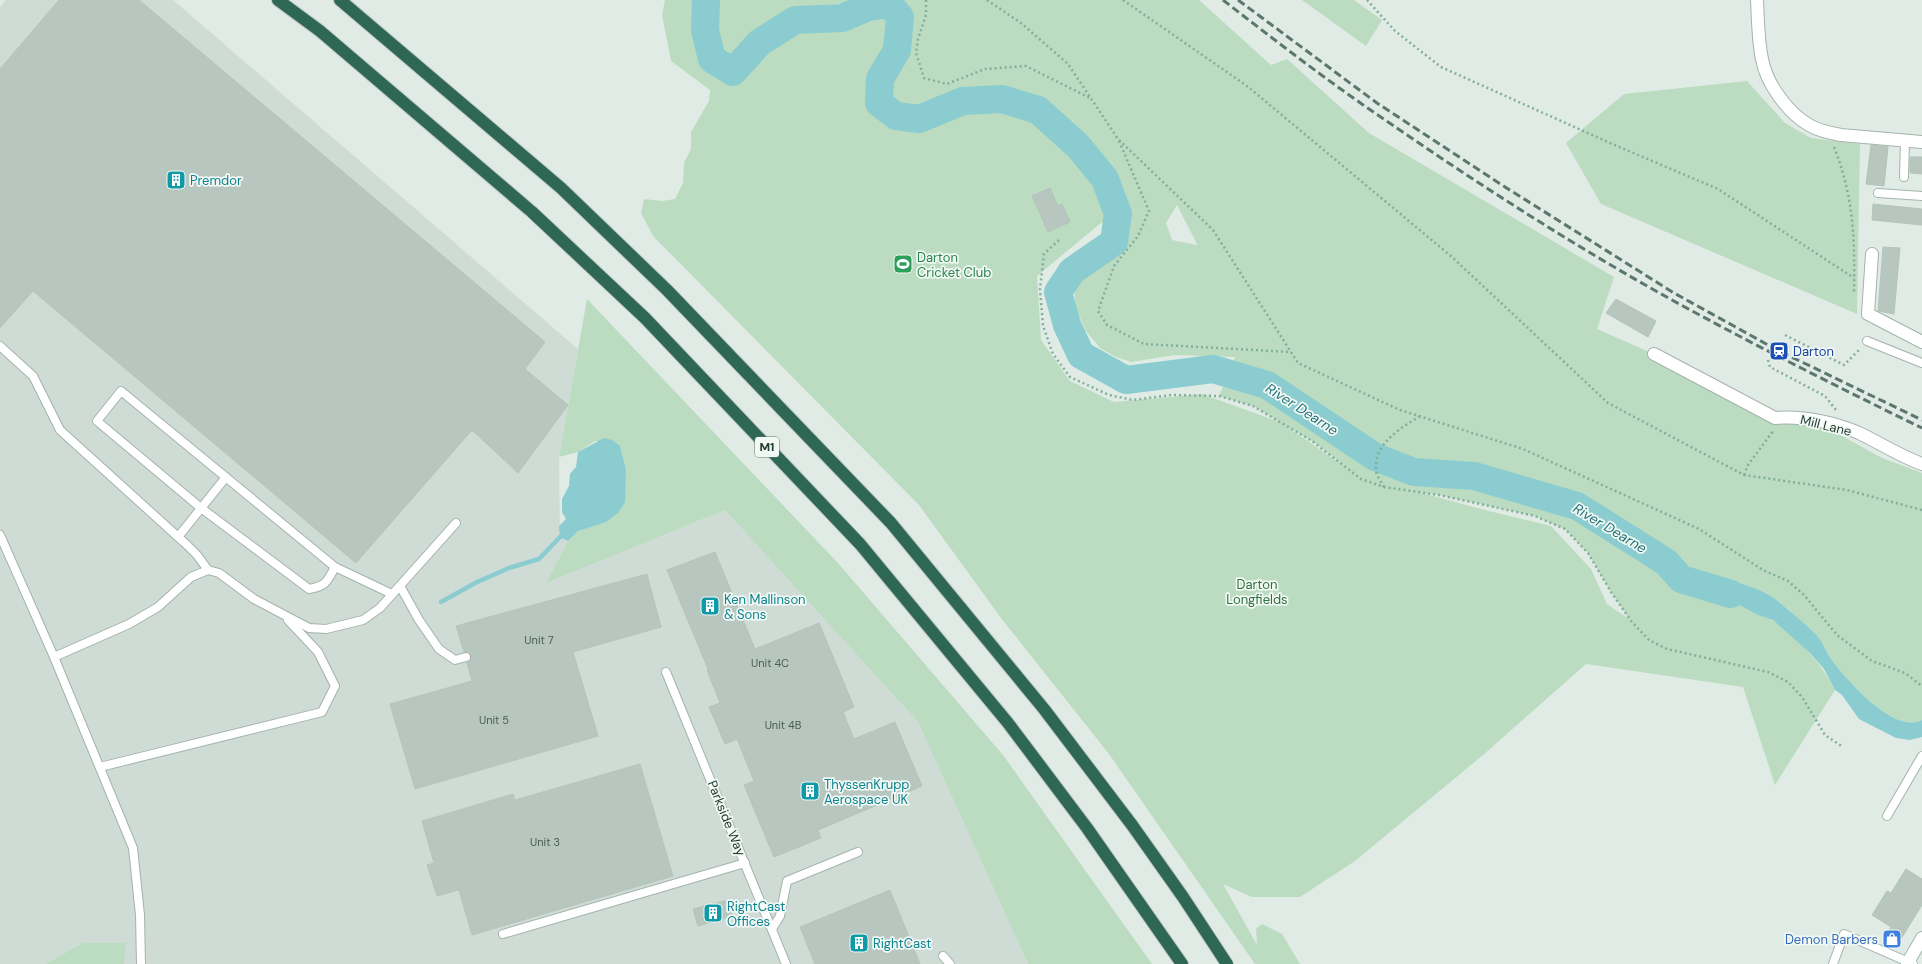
<svg xmlns="http://www.w3.org/2000/svg" width="1922" height="964" font-family="'DM Sans',sans-serif">
  <style>
    .built { fill: #cfdbd5 }
    .green { fill: #bbdcc0; fill-rule: evenodd }
    .water { fill: #8acccf }
    .lines { fill: none; stroke-linecap: round; stroke-linejoin: round }
    .stream { stroke: #8acccf; stroke-width: 4.5 }
    .river { stroke: #8acccf; stroke-width: 28 }
    .building { fill: #b7c6be; stroke: #b4c5bc }
    .lane-casing { stroke: #a4b3ac; stroke-width: 10 }
    .street-casing { stroke: #a4b3ac; stroke-width: 14 }
    .secondary-casing { stroke: #a0b7ac; stroke-width: 14 }
    .highway-casing { stroke: #c1c8c6; stroke-width: 14 }
    .path { stroke: #82ae9c; stroke-width: 2.5; stroke-dasharray: 2 3; stroke-linecap: butt }
    .lane { stroke: #fff; stroke-width: 8 }
    .street { stroke: #fff; stroke-width: 12 }
    .secondary { stroke: #fff; stroke-width: 12 }
    .highway { stroke: #2f6755; stroke-width: 12 }
    .rail { stroke: #5c776d; stroke-width: 3; stroke-dasharray: 8 4; stroke-linecap: butt }
    .labels { text-anchor: middle; stroke-width: 3.5; stroke-linejoin: round; paint-order: stroke }
    .number-label { font-size: 11px; fill: #475e55 }
    .shield { fill: #f2f8f4; stroke: #60746c; stroke-width: 1 }
    .shield-label { font-size: 12px; font-weight: bold; fill: #223c32 }
    .culture-label { font-size: 13px; fill: #0d838f; stroke: #f2f8f4; text-anchor: start }
    .leisure-label { font-size: 13px; fill: #27864d; stroke: #f2f8f4; text-anchor: start }
    .transit-label { font-size: 13px; fill: #164399; stroke: #f2f8f4; text-anchor: start }
    .street-label { font-size: 13px; fill: #223c32; stroke: #f2f8f4 }
    .park-label { font-size: 13px; fill: #2d7140; stroke: #f2f8f4 }
    .shop-label { font-size: 13px; fill: #366cbe; stroke: #f2f8f4; text-anchor: end }
    .water-label { font-size: 14px; font-style: italic; fill: #1e7176; stroke: #f2f8f4 }
  </style>
  <rect width="100%" height="100%" fill="#e1ebe6"/>
  <!-- built -->
  <polygon class="built" points="6,0 173,0 578,349 559,457 560,537 568,541 546,583 725,510 918,722 1028,964 124,964 126,943 82,943 46,964 0,964 0,7"/>
  <!-- green -->
  <g class="green">
    <path d="M 665,0 L 1199,0 L 1271,65 L 1287,59 L 1369,133 L 1614,277 L 1597,329 L 1654,354 L 1775,418 L 1826,427 L 1882,458 L 1922,473 L 1922,720 C 1894,735 1846,679 1831,659 C 1826,652 1823,642 1817,636 C 1805,624 1785,605 1771,596 C 1748,582 1720,579 1695,576 L 1695,587 C 1721,594 1733,601 1757,614 C 1762,617 1769,617 1774,621 C 1800,639 1820,662 1835,690 L 1775,785 L 1743,687 L 1586,664 L 1483,755 L 1355,861 L 1300,897 L 1252,897 L 1223,884 L 1257,945 L 1256,929 L 1262,924 L 1282,934 L 1300,964 L 1255,964 L 1109,754 L 1001,618 L 919,505 L 653,236 L 641,213 L 644,199 L 662,201 L 675,199 L 683,183 L 684,163 L 691,149 L 691,132 L 709,101 L 710,90 L 671,61 L 662,15 ZM 865,2 L 877,12 L 863,12 L 826,29 L 807,28 L 768,46 L 740,75 L 736,47 L 791,7 ZM 1177,205 L 1197,244 L 1197,245 L 1172,240 L 1166,223 ZM 1102,222 L 1115,257 L 1089,272 L 1074,287 L 1076,309 L 1086,331 L 1100,348 L 1116,357 L 1131,362 L 1175,355 L 1235,357 L 1219,396 L 1253,406 L 1280,422 L 1202,394 L 1114,402 L 1070,381 L 1041,340 L 1037,276 ZM 1284,425 L 1312,441 L 1346,467 ZM 1419,492 L 1439,495 L 1535,516 L 1565,529 L 1588,553 L 1611,592 L 1630,620 L 1607,604 L 1591,569 L 1551,526 L 1473,507 Z"/>
    <polygon points="1302,0 1354,0 1382,20 1366,46"/>
    <polygon points="1747,81 1785,123 1811,138 1860,144 1857,314 1601,204 1566,143 1624,94"/>
    <polygon points="587,299 838,563 1003,755 1152,964 1028,964 918,722 725,510 546,583 568,541 578,531 589,527 624,486 626,469 620,446 595,441 578,452 559,457"/>
    <polygon points="82,943 126,943 124,964 46,964"/>
  </g>
  <!-- water -->
  <g class="water">
    <polygon points="604,438 612,440 620,446 626,469 625,502 618,513 606,522 578,531 568,541 560,537 559,526 566,519 562,512 562,499 569,486 570,474 576,467 578,452"/>
    <path d="M 1694,575 C 1720,579 1748,582 1771,596 C 1780,602 1813,630 1819,638 C 1824,645 1826,652 1831,659 C 1846,679 1894,735 1922,720 L 1922,737 L 1910,740 L 1896,738 L 1859,719 L 1842,695 L 1835,690 L 1824,669 L 1810,653 L 1773,620 L 1758,615 L 1719,594 L 1695,587 Z"/>
  </g>
  <g class="lines">
    <!-- stream -->
    <polyline class="stream" points="441,602 477,582 509,568 539,559 560,537"/>
    <!-- river -->
    <polyline class="river" points="706,0 705,30 712,59 733,72 759,43 795,20 842,18 868,7 889,4 900,17 897,50 880,79 879,103 896,116 919,119 963,101 1002,99 1038,110 1078,146 1105,179 1118,214 1114,242 1072,271 1058,292 1067,325 1081,355 1126,380 1213,369 1267,385 1375,457 1414,472 1474,476 1577,506 1666,562 1681,579 1731,594"/>
  </g>
  <!-- building -->
  <g class="building">
    <polygon points="59,0 139,0 545,342 525,369 568,405 518,473 472,430 356,563 33,291 0,328 0,69"/>
    <polygon points="1871,145 1888,147 1884,186 1866,184"/>
    <polygon points="1910,157 1922,157 1922,174 1910,173"/>
    <polygon points="1050,188 1058,206 1062,204 1070,222 1048,232 1032,196"/>
    <polygon points="1873,204 1922,209 1922,225 1872,220"/>
    <polygon points="1883,247 1900,248 1894,314 1878,311"/>
    <polygon points="1616,299 1656,321 1648,337 1606,313"/>
    <polygon points="715,552 755,649 819,623 854,707 843,712 854,739 895,722 922,786 818,830 821,838 774,857 744,785 754,781 737,739 725,744 709,707 720,703 707,670 708,669 667,570"/>
    <polygon points="647,574 661,627 573,652 598,736 415,789 390,704 472,681 467,663 470,661 471,656 468,652 464,652 456,626"/>
    <polygon points="640,764 673,876 472,935 459,890 437,896 427,865 434,863 422,821 513,794 515,800"/>
    <polygon points="1906,869 1922,879 1922,905 1896,947 1883,939 1891,927 1872,915 1887,891 1891,893"/>
    <polygon points="890,890 920,964 815,964 800,927"/>
    <polygon points="728,900 732,916 698,926 693,909"/>
  </g>
  <g class="lines">
    <defs>
      <g id="lane">
        <polyline points="1904,177 1905,140"/>
        <polyline points="1878,193 1922,196"/>
        <polyline points="1867,341 1922,363"/>
        <polyline points="0,346 33,376 60,430 187,545 197,555 208,570"/>
        <polyline points="0,535 54,657 133,848 140,915 141,964"/>
        <polyline points="178,537 226,477"/>
        <path d="M 335,567 C 327,582 326,586 309,589 L 201,508 L 97,421 L 121,391 L 335,567 L 392,594"/>
        <polyline points="400,586 419,620 439,649 455,660 466,657"/>
        <polyline points="54,657 129,624 158,607 191,577 208,570 219,573 254,599 309,628 326,629 363,620 380,608 456,523"/>
        <polyline points="666,672 786,964"/>
        <polyline points="100,767 322,712 335,686 318,652 288,620"/>
        <polyline points="1887,816 1922,756"/>
        <polyline points="772,929 780,916 787,881 858,852"/>
        <polyline points="503,934 745,863"/>
        <polyline points="943,956 950,964"/>
        <polyline points="1833,964 1844,934 1913,964"/>
      </g>
      <g id="street">
        <path d="M 1757,0 C 1758,19 1758,40 1762,59 C 1766,83 1788,113 1809,125 C 1819,131 1830,133 1841,135 L 1922,142"/>
        <polyline points="1872,254 1868,314 1922,342"/>
        <path d="M 1654,354 L 1775,418 C 1804,416 1832,422 1859,433 C 1880,443 1900,456 1922,464"/>
      </g>
      <polyline id="secondary" points="1907,964 1922,938"/>
      <g id="highway">
        <polyline points="278,0 320,31 532,212 645,318 860,544 1008,723 1087,828 1182,964"/>
        <polyline points="340,0 561,188 667,290 891,523 1044,709 1132,825 1183,897 1227,964"/>
      </g>
    </defs>
    <!-- lane casing -->
    <use href="#lane" class="lane-casing"/>
    <!-- street casing -->
    <use href="#street" class="street-casing"/>
    <!-- secondary casing -->
    <use href="#secondary" class="secondary-casing"/>
    <!-- highway casing -->
    <use href="#highway" class="highway-casing"/>
    <!-- path -->
    <g class="path">
      <polyline points="926,0 926,15 918,39 916,53 924,78 947,84 985,69 1026,66 1090,98"/>
      <polyline points="987,0 1021,23 1068,64 1118,139 1213,230 1298,363 1400,410 1523,449 1699,529 1763,570 1788,581 1804,595 1837,635 1872,661 1905,673 1922,686"/>
      <polyline points="1123,0 1247,86 1452,257 1608,403 1744,475 1847,490 1922,510"/>
      <polyline points="1367,0 1395,31 1441,67 1610,143 1718,189 1854,278"/>
      <polyline points="1119,141 1149,211 1138,236 1114,266 1098,311 1107,325 1144,344 1291,352"/>
      <path d="M 1834,147 C 1854,197 1855,241 1854,294"/>
      <polyline points="1059,240 1044,254 1040,289 1043,326 1053,354 1070,377 1109,395 1133,400 1171,395 1219,396 1253,406 1312,441 1361,479 1384,487 1439,495 1535,516 1565,529 1588,553 1611,592 1631,621 1649,640 1667,649 1768,672 1788,682 1802,697 1825,735 1843,747"/>
      <polyline points="1785,335 1844,365 1860,349"/>
      <polyline points="1768,360 1770,367 1825,396 1836,410"/>
      <polyline points="1744,475 1748,465 1773,431"/>
      <path d="M 1384,487 C 1381,482 1376,475 1376,470 C 1374,443 1401,428 1420,416"/>
    </g>
    <!-- lane -->
    <use href="#lane" class="lane"/>
    <!-- street -->
    <use href="#street" class="street"/>
    <!-- secondary -->
    <use href="#secondary" class="secondary"/>
    <!-- highway -->
    <use href="#highway" class="highway"/>
    <!-- rail -->
    <g class="rail">
      <path d="M 1223,0 C 1272,38 1321,76 1372,111 C 1469,178 1569,243 1672,300 C 1754,345 1838,387 1922,428"/>
      <polyline points="1238,0 1377,103 1505,187 1674,293 1779,351 1922,420"/>
    </g>
  </g>
  <!-- icons -->
  <defs>
    <symbol id="building-square" viewBox="-11 -11 22 22"><rect x="-9" y="-9" width="18" height="18" rx="4" fill="#0f9aa8" stroke="#f2f8f4"/><path d="M-4-6H4V6H1V3H-1V6H-4ZM-2.5-4.3h1.7v1.8h-1.7ZM.8-4.3h1.7v1.8H.8ZM-2.5-1h1.7V.8h-1.7ZM.8-1h1.7V.8H.8Z" fill="#fff"/></symbol>
    <symbol id="stadium-square" viewBox="-11 -11 22 22"><rect x="-9" y="-9" width="18" height="18" rx="4" fill="#2e9e5b" stroke="#f2f8f4"/><path d="M0-5a6.5 5 0 1 0 0 10a6.5 5 0 1 0 0-10ZM-3.5-1.8h7v3.6h-7Z" fill="#fff"/></symbol>
    <symbol id="station-square" viewBox="-11 -11 22 22"><rect x="-9" y="-9" width="18" height="18" rx="4" fill="#1a4fb4" stroke="#f2f8f4"/><path d="M-3-6H3Q5-6 5-4V2Q5 4 3 4L4.5 6H3L1.5 4h-3L-3 6H-4.5L-3 4Q-5 4-5 2V-4Q-5-6-3-6ZM-3.5-4v3h7v-3ZM-3.5 1v1.5H-2V1ZM2 1v1.5H3.5V1Z" fill="#fff"/></symbol>
    <symbol id="shop-square" viewBox="-11 -11 22 22"><rect x="-9" y="-9" width="18" height="18" rx="4" fill="#3f7fe0" stroke="#f2f8f4"/><path d="M-5-2.5h2.3a2.7 3.5 0 0 1 5.4 0H5L5.5 6h-11ZM-1.5-2.5h3a1.5 2.3 0 0 0-3 0Z" fill="#fff"/></symbol>
  </defs>
  <g fill-rule="evenodd">
    <use href="#building-square" x="165" y="169" width="22" height="22"/>
    <use href="#stadium-square" x="892" y="253" width="22" height="22"/>
    <use href="#station-square" x="1768" y="340" width="22" height="22"/>
    <use href="#building-square" x="699" y="595" width="22" height="22"/>
    <use href="#building-square" x="799" y="780" width="22" height="22"/>
    <use href="#building-square" x="702" y="902" width="22" height="22"/>
    <use href="#shop-square" x="1881" y="928" width="22" height="22"/>
    <use href="#building-square" x="848" y="932" width="22" height="22"/>
  </g>
  <g class="labels">
    <!-- number labels -->
    <g class="number-label">
      <text x="539" y="644">Unit 7</text>
      <text x="770" y="667">Unit 4C</text>
      <text x="494" y="724">Unit 5</text>
      <text x="783" y="729">Unit 4B</text>
      <text x="545" y="846">Unit 3</text>
    </g>
    <!-- shield labels -->
    <rect class="shield" x="755" y="437" width="24" height="20" rx="3"/>
    <g class="shield-label">
      <text x="767" y="451">M1</text>
    </g>
    <!-- culture labels -->
    <g class="culture-label">
      <text x="190" y="185">Premdor</text>
      <text x="724" y="604">Ken Mallinson<tspan x="724" dy="15">&amp; Sons</tspan></text>
      <text x="824" y="789">ThyssenKrupp<tspan x="824" dy="15">Aerospace UK</tspan></text>
      <text x="727" y="911">RightCast<tspan x="727" dy="15">Offices</tspan></text>
      <text x="873" y="948">RightCast</text>
    </g>
    <!-- leisure labels -->
    <g class="leisure-label">
      <text x="917" y="262">Darton<tspan x="917" dy="15">Cricket Club</tspan></text>
    </g>
    <!-- transit labels -->
    <g class="transit-label">
      <text x="1793" y="356">Darton</text>
    </g>
    <!-- street labels -->
    <g class="street-label">
      <text transform="translate(1826 425) rotate(14)" y="5">Mill Lane</text>
      <text transform="translate(727 818) rotate(68)" y="5">Parkside Way</text>
    </g>
    <!-- park labels -->
    <g class="park-label">
      <text x="1257" y="589">Darton<tspan x="1257" dy="15">Longfields</tspan></text>
    </g>
    <!-- shop labels -->
    <g class="shop-label">
      <text x="1878" y="944">Demon Barbers</text>
    </g>
    <!-- water labels -->
    <g class="water-label">
      <text transform="translate(1302 409) rotate(33)" y="5">River Dearne</text>
      <text transform="translate(1610 528) rotate(31)" y="5">River Dearne</text>
    </g>
  </g>
</svg>
